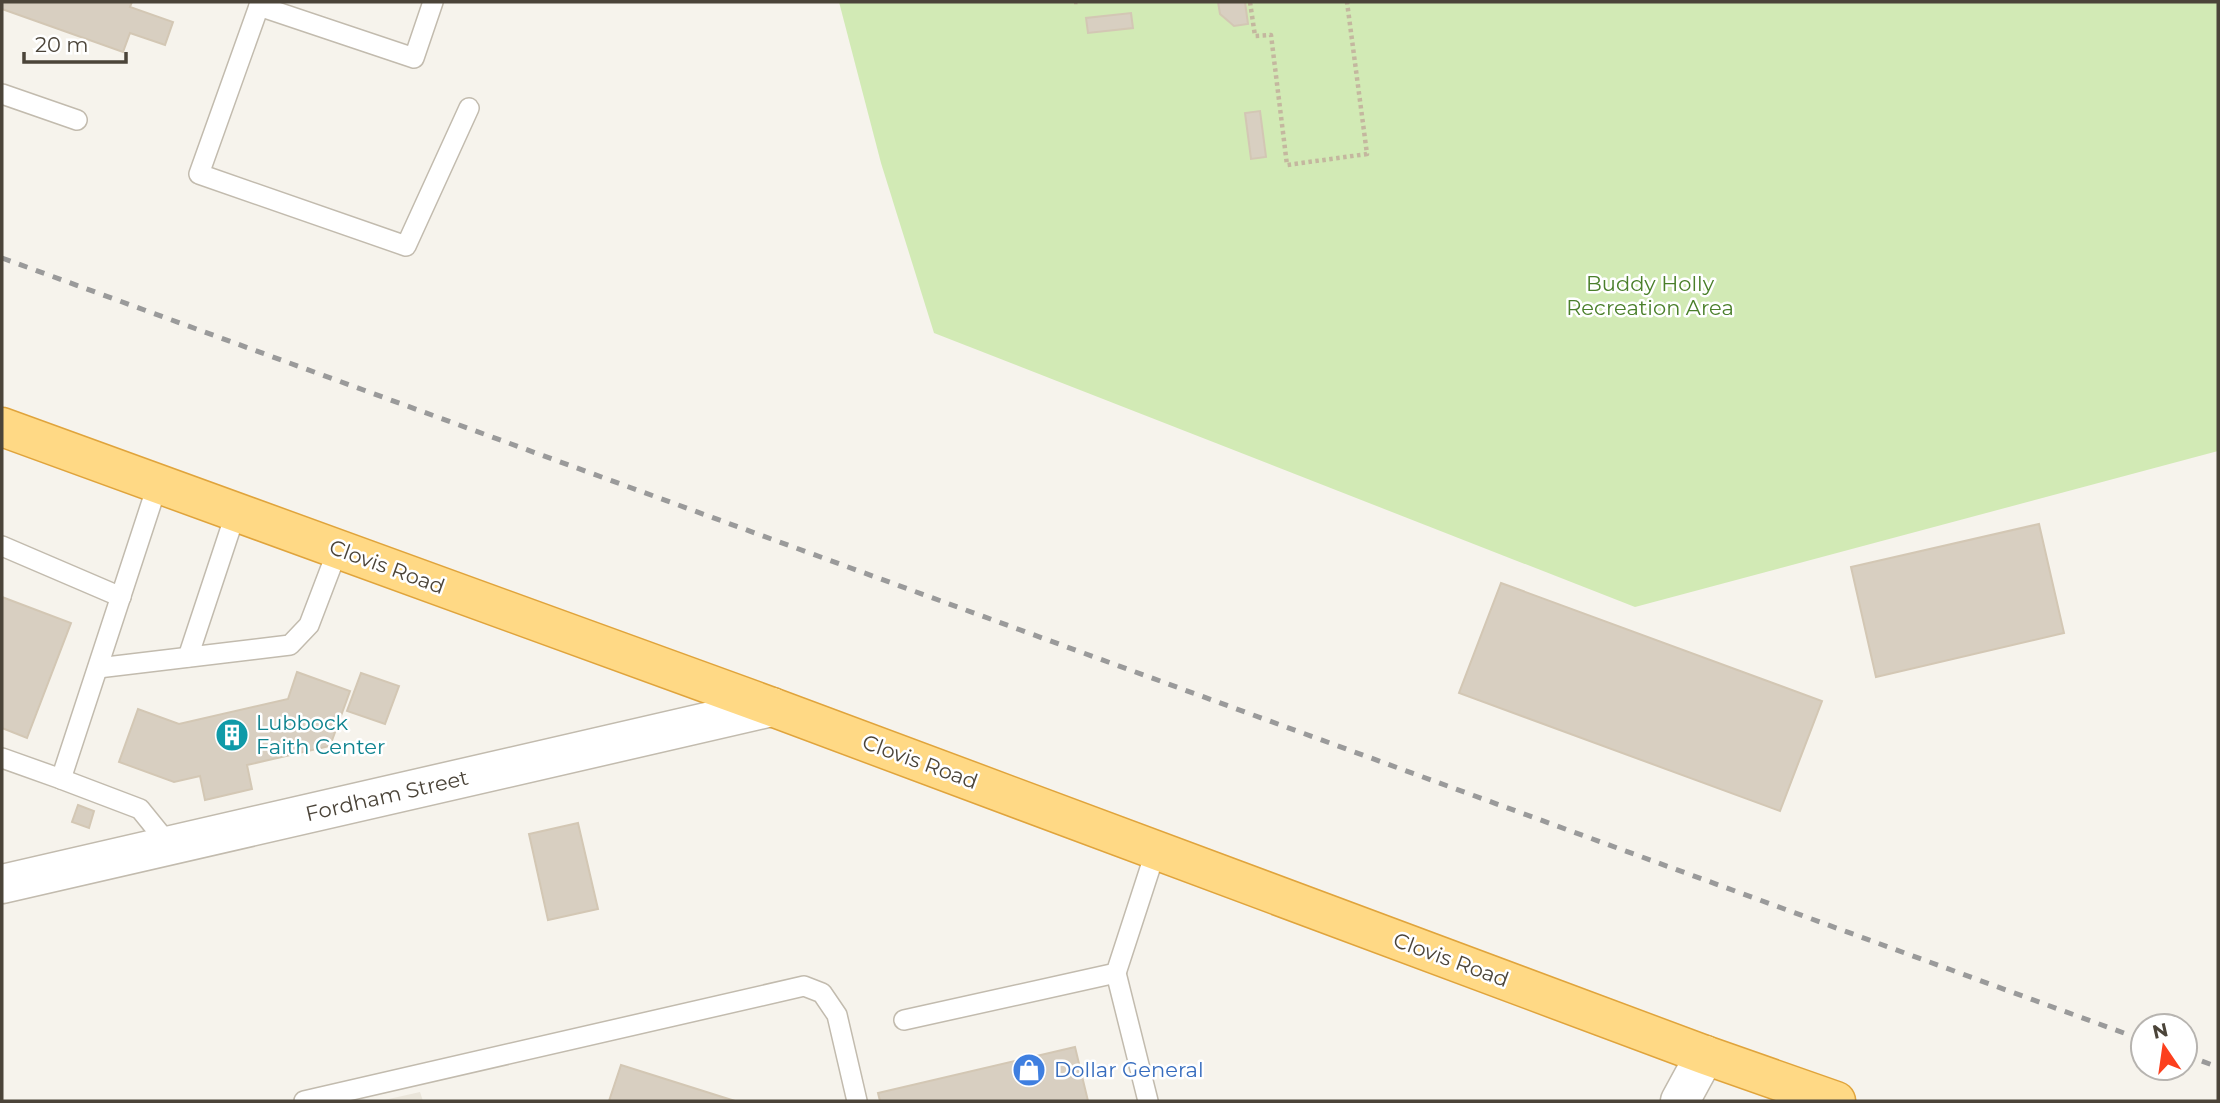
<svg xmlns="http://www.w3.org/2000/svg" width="2220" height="1103" font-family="Montserrat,sans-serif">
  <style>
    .residential { fill: #eae5da }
    .green { fill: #d2eab5 }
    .building { fill: #d8cfc1; stroke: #d3c7b4; stroke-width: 2 }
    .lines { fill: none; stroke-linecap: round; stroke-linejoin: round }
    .service-casing { stroke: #c2bbae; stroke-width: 22 }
    .minor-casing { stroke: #c2bbae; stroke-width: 41 }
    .tertiary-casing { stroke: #c2bbae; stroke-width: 41 }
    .trunk-casing { stroke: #e0a43c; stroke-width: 41 }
    .path { stroke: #c4b79f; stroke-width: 4.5; stroke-dasharray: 3.5 3.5; stroke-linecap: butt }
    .service { stroke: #fff; stroke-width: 19 }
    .minor { stroke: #fff; stroke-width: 38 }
    .tertiary { stroke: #fff; stroke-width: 38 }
    .trunk { stroke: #ffd985; stroke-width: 38 }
    .rail { stroke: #9a9a9a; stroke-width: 5; stroke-dasharray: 9 9; stroke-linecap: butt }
    .labels { text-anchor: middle; stroke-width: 5; stroke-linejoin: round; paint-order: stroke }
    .park-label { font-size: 21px; fill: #4a7f2a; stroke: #fff }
    .street-label { font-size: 21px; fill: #4b4439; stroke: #fff }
    .culture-label { font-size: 21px; fill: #0d838f; stroke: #fff; text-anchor: start }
    .shop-label { font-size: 21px; fill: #366cbe; stroke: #fff; text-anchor: start }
  </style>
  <rect width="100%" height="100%" fill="#f6f3ec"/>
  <!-- residential -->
  <polygon class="residential" points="420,1092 423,1101 380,1101"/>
  <!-- green -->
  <polygon class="green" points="839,2 2218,2 2218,451 1635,607 934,333 881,163"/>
  <!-- building -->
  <g class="building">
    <polygon points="2,2 132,2 130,7 173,22 165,45 130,33 123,52 2,9"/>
    <polygon points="1218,2 1245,2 1248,24 1234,26 1220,14"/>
    <polygon points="1131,13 1133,28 1088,33 1086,18"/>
    <polygon points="1260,111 1266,157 1251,159 1245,113"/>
    <polygon points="2039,524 2064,633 1876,677 1851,567"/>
    <polygon points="1501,583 1822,701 1780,811 1459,693"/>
    <polygon points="2,597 71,623 27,738 2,728"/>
    <polygon points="297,672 350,691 330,746 247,765 252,789 205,800 200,776 174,782 119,762 138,709 179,724 288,699"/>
    <polygon points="361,673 399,686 385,724 347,711"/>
    <polygon points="78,805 94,811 89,828 72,822"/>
    <polygon points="578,823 598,909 548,920 529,834"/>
    <polygon points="1075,1047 1088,1101 880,1101 878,1093"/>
    <polygon points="621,1065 735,1101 609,1101"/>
  </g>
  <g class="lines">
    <defs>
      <g id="service">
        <polyline points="261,2 259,6 414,58 433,2"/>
        <polyline points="259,6 199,174 406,246 469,108"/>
        <polyline points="2,94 77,120"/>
        <polyline points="158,483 61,779 140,809 170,846"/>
        <polyline points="2,546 121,597"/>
        <polyline points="188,657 236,512"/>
        <polyline points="98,668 290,645 309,625 338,549"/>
        <polyline points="2,758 61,779"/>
        <polyline points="1116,973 1148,1101"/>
        <polyline points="904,1020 1116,973 1156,850"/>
        <polyline points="304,1101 804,986 822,993 837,1015 857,1101"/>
      </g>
      <polyline id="minor" points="2,884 772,707"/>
      <polyline id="tertiary" points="1680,1101 1705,1055"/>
      <polyline id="trunk" points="2,427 772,707 1705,1055 1836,1101"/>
    </defs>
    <!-- service casing -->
    <use href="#service" class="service-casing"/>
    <!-- minor casing -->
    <use href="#minor" class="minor-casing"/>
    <!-- tertiary casing -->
    <use href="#tertiary" class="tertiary-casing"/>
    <!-- trunk casing -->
    <use href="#trunk" class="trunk-casing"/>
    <!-- path -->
    <g class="path">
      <polyline points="1074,2 1078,2"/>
      <polyline points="1250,2 1255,36 1271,35 1287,165 1367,154 1347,2"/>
    </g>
    <!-- service -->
    <use href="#service" class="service"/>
    <!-- minor -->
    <use href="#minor" class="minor"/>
    <!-- tertiary -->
    <use href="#tertiary" class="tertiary"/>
    <!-- trunk -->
    <use href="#trunk" class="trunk"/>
    <!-- rail -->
    <g class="rail">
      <polyline points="2,258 2143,1040"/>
      <polyline points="2185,1055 2218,1067"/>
    </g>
  </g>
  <!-- icons -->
  <defs>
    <symbol id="building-disc" viewBox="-11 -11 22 22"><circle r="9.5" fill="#0f9aa8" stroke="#fff"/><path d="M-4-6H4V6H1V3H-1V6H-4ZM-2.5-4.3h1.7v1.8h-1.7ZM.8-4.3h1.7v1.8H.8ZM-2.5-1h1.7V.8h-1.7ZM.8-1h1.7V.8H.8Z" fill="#fff"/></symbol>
    <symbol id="shop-disc" viewBox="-11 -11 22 22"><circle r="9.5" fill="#3f7fe0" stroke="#fff"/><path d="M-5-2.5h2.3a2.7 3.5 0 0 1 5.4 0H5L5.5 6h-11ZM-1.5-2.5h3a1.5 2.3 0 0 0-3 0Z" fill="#fff"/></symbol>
  </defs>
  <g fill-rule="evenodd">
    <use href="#building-disc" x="213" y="716" width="38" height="38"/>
    <use href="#shop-disc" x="1010" y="1051" width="38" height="38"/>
  </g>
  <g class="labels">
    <!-- park labels -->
    <g class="park-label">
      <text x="1650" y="291">Buddy Holly<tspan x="1650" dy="24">Recreation Area</tspan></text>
    </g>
    <!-- street labels -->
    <g class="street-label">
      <text transform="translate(387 567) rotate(20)" y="7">Clovis Road</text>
      <text transform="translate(920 762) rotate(20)" y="7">Clovis Road</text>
      <text transform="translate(387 796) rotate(-13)" y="7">Fordham Street</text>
      <text transform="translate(1451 960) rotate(20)" y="7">Clovis Road</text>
    </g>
    <!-- culture labels -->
    <g class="culture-label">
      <text x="256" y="730">Lubbock<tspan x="256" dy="24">Faith Center</tspan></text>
    </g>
    <!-- shop labels -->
    <g class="shop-label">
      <text x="1054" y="1077">Dollar General</text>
    </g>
  </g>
  <!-- border -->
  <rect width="2220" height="1103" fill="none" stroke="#4b4439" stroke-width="7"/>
  <!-- north arrow -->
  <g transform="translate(2164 1047) rotate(347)"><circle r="33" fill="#ffffff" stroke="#b7b4b0" stroke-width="2"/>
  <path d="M0-5L12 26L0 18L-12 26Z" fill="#fc3f1d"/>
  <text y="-10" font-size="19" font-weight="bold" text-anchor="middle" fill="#4b4439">N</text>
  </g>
  <!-- scale -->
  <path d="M24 52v10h102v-10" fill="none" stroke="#4b4439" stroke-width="3.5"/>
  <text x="35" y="52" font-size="21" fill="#4b4439" stroke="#ffffff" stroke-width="5" paint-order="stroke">20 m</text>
</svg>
